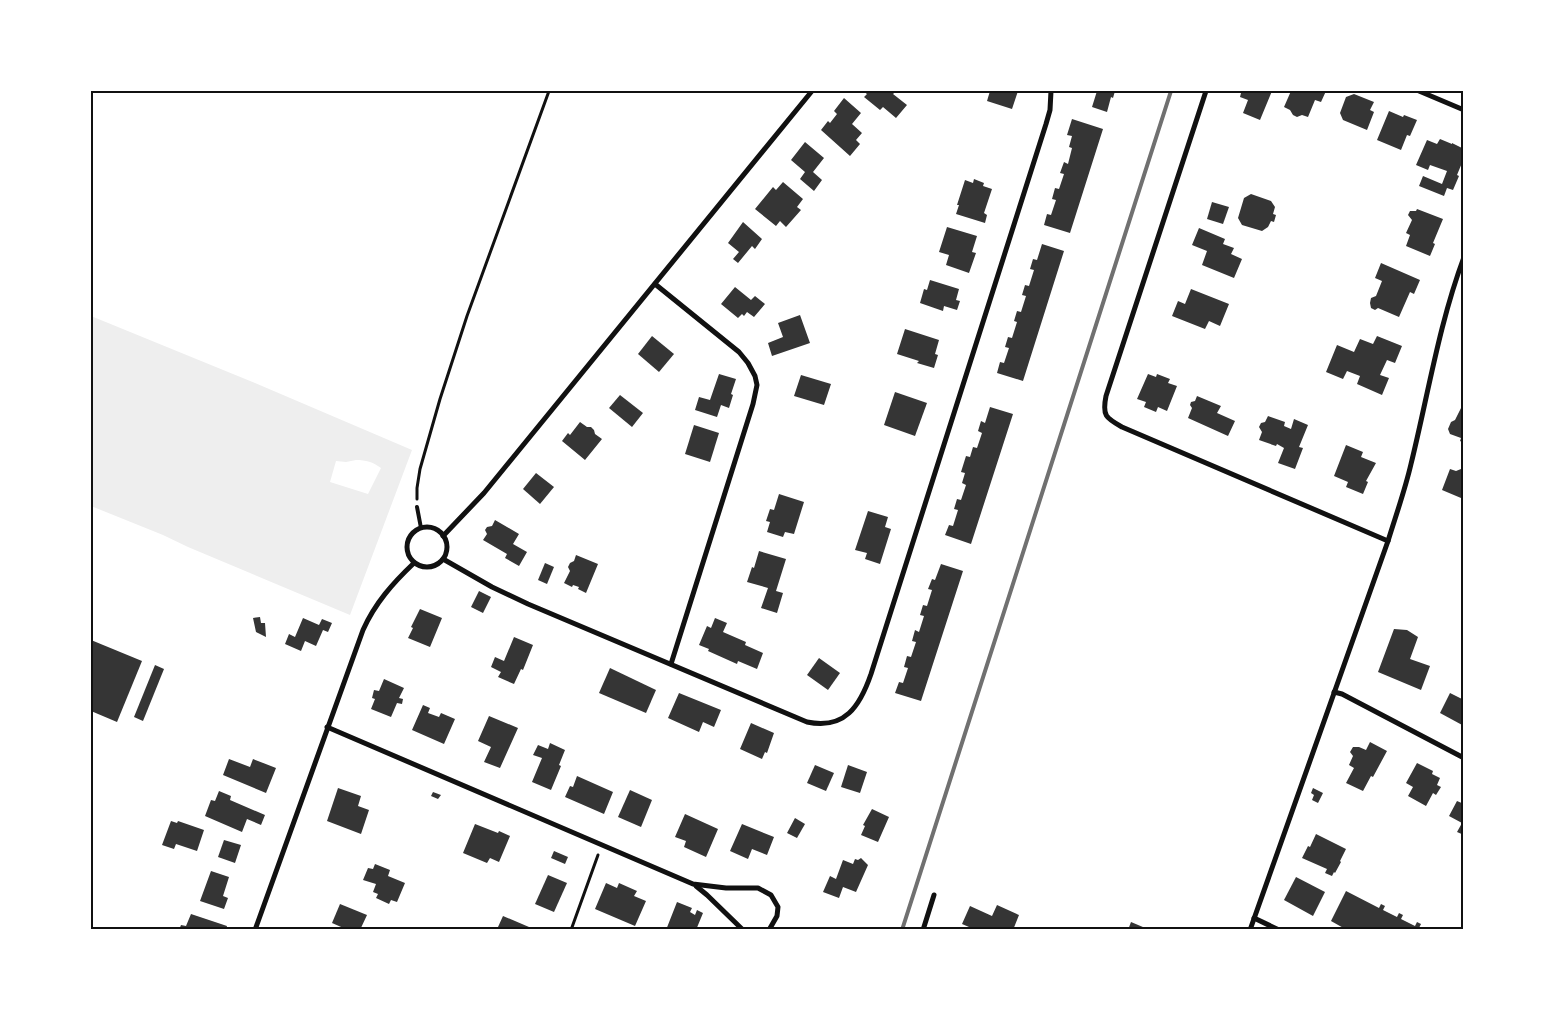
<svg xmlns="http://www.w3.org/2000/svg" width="1555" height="1021" font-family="'Source Sans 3',sans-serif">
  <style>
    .green { fill: #eee; fill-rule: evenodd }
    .building { fill: #353535 }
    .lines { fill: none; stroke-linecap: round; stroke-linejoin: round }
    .path { stroke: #111; stroke-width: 3 }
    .service { stroke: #111; stroke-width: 4 }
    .minor { stroke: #111; stroke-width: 5 }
    .rail { stroke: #707070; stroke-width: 4 }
    .neatline { fill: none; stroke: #111; stroke-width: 2 }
  </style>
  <rect width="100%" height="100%" fill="#fff"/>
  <!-- green -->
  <path class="green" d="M 91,316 L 255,383 L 412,450 L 350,615 L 188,547 L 163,535 L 91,506 ZM 356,460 C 366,460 373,462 381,468 L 368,494 L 330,482 L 336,461 L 346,462 Z"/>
  <!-- building -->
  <g class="building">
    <polygon points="863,91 896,91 893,94 907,105 896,118 883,107 880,110 864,97 867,94"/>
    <polygon points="990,91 1018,91 1012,109 987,101"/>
    <polygon points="1097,91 1115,91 1113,98 1111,97 1107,112 1092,107"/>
    <polygon points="1236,91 1272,91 1260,120 1243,113 1248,100 1240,97 1241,93"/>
    <polygon points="1291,91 1326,91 1321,102 1315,100 1308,117 1302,115 1297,117 1293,115 1290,110 1284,107"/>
    <polygon points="1354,94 1374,102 1370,110 1374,112 1367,130 1343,120 1340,113 1346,97"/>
    <polygon points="844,98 861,113 852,124 862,133 856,140 860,144 850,156 821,130 828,121 830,123 837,114 834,111"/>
    <polygon points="1389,111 1403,117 1404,115 1417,120 1410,136 1407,135 1401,150 1377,140"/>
    <polygon points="1072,119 1103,129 1070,233 1044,225 1047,214 1051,215 1056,200 1052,199 1055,188 1059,189 1064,174 1060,173 1064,162 1068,164 1072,148 1069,147 1072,136 1067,135"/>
    <polygon points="1440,139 1452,144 1452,143 1464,149 1464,158 1457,175 1459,176 1453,190 1447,188 1444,196 1419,186 1423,176 1442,184 1447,171 1430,165 1428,170 1416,165 1427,140 1437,144"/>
    <polygon points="805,142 824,158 813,172 822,180 814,191 800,179 805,172 791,160"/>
    <polygon points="974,179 984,183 983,186 992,189 984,213 987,215 985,223 956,214 959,205 957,205 965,180 973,183"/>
    <polygon points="783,182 803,199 797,207 801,210 786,227 780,221 776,226 755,209 773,187 776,190"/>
    <polygon points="1251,194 1271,201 1275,207 1273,214 1276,215 1274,222 1271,221 1268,227 1262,231 1242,225 1238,218 1244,198"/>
    <polygon points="1212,202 1229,207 1223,224 1207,219"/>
    <polygon points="1417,209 1443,219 1433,243 1435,244 1430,256 1406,246 1410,235 1406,233 1412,220 1408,215 1410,211 1416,211"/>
    <polygon points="743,222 762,239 755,249 752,246 738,263 733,259 739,252 728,243"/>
    <polygon points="947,227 977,236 972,252 976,253 969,273 946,265 949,255 939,252"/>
    <polygon points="1199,228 1225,239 1223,244 1234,248 1231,254 1242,259 1234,278 1202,265 1207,251 1192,245"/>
    <polygon points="1042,244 1064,251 1023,381 997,373 1000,362 1004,363 1009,348 1005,347 1008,337 1012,338 1017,322 1014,321 1017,311 1021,312 1026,296 1022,295 1025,285 1029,286 1034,270 1030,269 1033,259 1037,260"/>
    <polygon points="1381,263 1420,280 1414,294 1410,292 1399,317 1378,308 1375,310 1371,308 1370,303 1371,298 1376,296 1382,281 1375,278"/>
    <polygon points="930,280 959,289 956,300 960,301 957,310 944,306 943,311 920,303 924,289 927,290"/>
    <polygon points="735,287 751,300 755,296 765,304 754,317 747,312 744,316 742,314 738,318 721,304"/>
    <polygon points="1191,289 1229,304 1220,326 1209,321 1205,329 1172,316 1178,301 1185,304"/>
    <polygon points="800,315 810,343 772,356 768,343 783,337 778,323"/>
    <polygon points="905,329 939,340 935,354 938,355 934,368 917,363 919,361 897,354"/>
    <polygon points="652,336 674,354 659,372 638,354"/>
    <polygon points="1377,336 1402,346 1395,363 1387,360 1380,375 1389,378 1382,395 1357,384 1360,376 1347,371 1343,379 1326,372 1337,345 1354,352 1360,339 1373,344"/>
    <polygon points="719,374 736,379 731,394 733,395 729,408 721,405 717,417 695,410 699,397 710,400"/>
    <polygon points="1148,374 1156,377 1157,374 1170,379 1168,383 1177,386 1167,411 1158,407 1156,412 1144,407 1146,402 1137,399"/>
    <polygon points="801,375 831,384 824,405 794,396"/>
    <polygon points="895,392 927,403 915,436 884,425"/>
    <polygon points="620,395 643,413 632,427 609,408"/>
    <polygon points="1197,396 1221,406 1217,413 1235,421 1228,436 1188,418 1192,408 1190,405 1191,402 1195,401"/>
    <polygon points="1462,406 1464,407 1464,443 1460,441 1461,438 1450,434 1448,429 1451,422 1455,420"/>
    <polygon points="990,407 1013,414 971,544 945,535 949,525 953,526 958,510 954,509 957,499 961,500 966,485 962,483 965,473 961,472 966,456 970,457 973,447 977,448 982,433 978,431 981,421 985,423"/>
    <polygon points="1268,416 1285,422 1284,426 1291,429 1294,419 1308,425 1299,447 1303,448 1295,469 1278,463 1284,448 1277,444 1276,446 1259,440 1262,432 1259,427 1261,423 1265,422"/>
    <polygon points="580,422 587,427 591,427 594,430 595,434 602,439 585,460 562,441 568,433 570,435"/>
    <polygon points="694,425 719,433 710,462 685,454"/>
    <polygon points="1346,445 1363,452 1361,457 1376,463 1366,481 1368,482 1363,494 1346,487 1348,482 1334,476"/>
    <polygon points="1464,461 1464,497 1462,496 1461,498 1442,490 1450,469 1456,471 1461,469"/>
    <polygon points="536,473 554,487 540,504 523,489"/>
    <polygon points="779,494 804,502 794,534 785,532 783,537 767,532 770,522 766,521 770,509 774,510"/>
    <polygon points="868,511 888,517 885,527 891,529 880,564 865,559 867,553 855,550"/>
    <polygon points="495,520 519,534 513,544 527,552 519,566 505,558 507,554 483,540 487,534 485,530 487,527 492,526"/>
    <polygon points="759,551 786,559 776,591 783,593 777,613 761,608 768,588 747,582 752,567 754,568"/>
    <polygon points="576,555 598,564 586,593 578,589 579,587 573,585 572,587 564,583 570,571 568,567 570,563 574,561"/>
    <polygon points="545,563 554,567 547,584 538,580"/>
    <polygon points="941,564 963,571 921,701 895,693 899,682 903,683 908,668 904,667 907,656 911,657 916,642 912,641 915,630 919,632 924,616 920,615 923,605 927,606 932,590 928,589 932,579 935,580"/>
    <polygon points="479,591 491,597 483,613 471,607"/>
    <polygon points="420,609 442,618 430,647 408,638 413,628 411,627"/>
    <polygon points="260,617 261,623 265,623 266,637 256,632 253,618"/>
    <polygon points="303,618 319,625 322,619 332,623 328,632 323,630 316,646 305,641 301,651 285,644 289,634 295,637"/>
    <polygon points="715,618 727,623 723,632 746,642 745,645 763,653 757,669 738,661 737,664 708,651 709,649 699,645 707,626 711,628"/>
    <polygon points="1394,629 1407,630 1418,637 1410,659 1430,666 1421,690 1378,672"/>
    <polygon points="514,637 533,645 523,670 521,669 514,684 498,677 501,672 491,667 495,657 504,661"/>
    <polygon points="91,640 142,661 117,722 91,711"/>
    <polygon points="819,658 840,673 828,690 807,675"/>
    <polygon points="155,665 164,669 143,721 134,717"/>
    <polygon points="610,668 656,690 646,713 599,693"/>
    <polygon points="384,679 404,688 399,698 403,699 402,704 397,703 391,717 371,709 375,699 372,698 374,690 379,691"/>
    <polygon points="679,693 721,710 714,727 703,722 699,732 668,718"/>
    <polygon points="1450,693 1464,700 1464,726 1440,713"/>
    <polygon points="423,705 430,708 428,713 439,717 441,713 455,719 444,744 412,730"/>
    <polygon points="489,716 518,728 500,768 484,762 491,747 478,741"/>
    <polygon points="751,723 774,733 767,753 765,752 762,759 740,749"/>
    <polygon points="1370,742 1387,751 1373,777 1371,776 1363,791 1346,783 1354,768 1349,765 1353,756 1350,752 1353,747 1359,747 1366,750"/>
    <polygon points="550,743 565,750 559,765 561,766 551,790 532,782 542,758 533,755 538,745 548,749"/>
    <polygon points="229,759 250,767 253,759 276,768 266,793 223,775"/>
    <polygon points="1417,763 1433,771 1432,774 1440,778 1437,785 1441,787 1436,795 1433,793 1426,806 1408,796 1413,787 1406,783"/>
    <polygon points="815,765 834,773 826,791 807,783"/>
    <polygon points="848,765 867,772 860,793 841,787"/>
    <polygon points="577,776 613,792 604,814 565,797 570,786 573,787"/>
    <polygon points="338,788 361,796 358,806 369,810 361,834 327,821"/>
    <polygon points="1313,788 1323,793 1318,803 1312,800 1314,795 1311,793"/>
    <polygon points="630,790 652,800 641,827 618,817"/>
    <polygon points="219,791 231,796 230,800 265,815 261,825 247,819 242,832 205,816 211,800 215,801"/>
    <polygon points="433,792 441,795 438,799 431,796"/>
    <polygon points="1457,801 1464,804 1464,835 1457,832 1462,823 1449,816"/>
    <polygon points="872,809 889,817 878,842 861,835 865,826 863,825"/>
    <polygon points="685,814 718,829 706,857 684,847 686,841 675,837"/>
    <polygon points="795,818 805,824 797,838 787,833"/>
    <polygon points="171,821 177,823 178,821 204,830 197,851 176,844 174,849 162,845"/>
    <polygon points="475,824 498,833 499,831 510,836 499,862 490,858 487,863 463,853"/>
    <polygon points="742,824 774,837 767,855 752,849 748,859 730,851"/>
    <polygon points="1316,834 1346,849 1340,861 1341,862 1335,873 1334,872 1332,876 1325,873 1327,869 1302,858 1308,846 1310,847"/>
    <polygon points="224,840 241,845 235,863 218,857"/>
    <polygon points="554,851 568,857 565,864 551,858"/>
    <polygon points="861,858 868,865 856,892 843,887 839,898 823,892 830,876 836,879 843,860 853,864 855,859 858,860"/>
    <polygon points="375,864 390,870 388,876 405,883 397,902 391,900 389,904 376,898 378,894 373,892 376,884 363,880 368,868 373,869"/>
    <polygon points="211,871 229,877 223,896 228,898 224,909 200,901"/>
    <polygon points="548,875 567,883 554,912 535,904"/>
    <polygon points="1296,877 1325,892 1313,916 1284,900"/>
    <polygon points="606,883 617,888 619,883 637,891 634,896 646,901 635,926 595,909"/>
    <polygon points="1346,891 1379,908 1381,904 1385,906 1383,910 1397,917 1399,913 1403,915 1401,919 1415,926 1417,922 1421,924 1419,928 1423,930 1347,930 1331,921"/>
    <polygon points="677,902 692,908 690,912 695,915 697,910 703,913 696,930 666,930"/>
    <polygon points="340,904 367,915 360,930 348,930 332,923"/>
    <polygon points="997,905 1019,915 1013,930 976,930 962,924 970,906 992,916"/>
    <polygon points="191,914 227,926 226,930 179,930 181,925 186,926"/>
    <polygon points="503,916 536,930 503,930 498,927"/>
    <polygon points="1131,922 1150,930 1128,930"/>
  </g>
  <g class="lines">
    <!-- path -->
    <g class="path">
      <polyline points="417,499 417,488 420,469 440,399 467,316 549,91"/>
      <polyline points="571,930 598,855"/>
    </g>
    <!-- service -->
    <polyline class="service" points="417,507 421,528"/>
    <!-- minor -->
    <g class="minor">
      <path d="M 1206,91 L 1106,396 C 1102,416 1106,418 1122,427 L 1388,541"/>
      <polyline points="1419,91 1464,110"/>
      <polyline points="655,284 739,352 748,363 755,376 757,385 753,404 671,664"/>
      <circle cx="427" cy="547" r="20"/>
      <polyline points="443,536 484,493 812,91"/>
      <path d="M 443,559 L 492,587 L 528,604 L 807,722 C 845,730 860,706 871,674 L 1046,124 L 1050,110 L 1051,91"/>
      <polyline points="1334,692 1342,694 1464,758"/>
      <polyline points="327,727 693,884 726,888 758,888 771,895 778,907 777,916 769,930"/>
      <polyline points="696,886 707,895 743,930"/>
      <polyline points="1254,918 1279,930"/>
      <path d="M 255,930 L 363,630 C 375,603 393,583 414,563"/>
      <polyline points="923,930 934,895"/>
      <path d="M 1250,930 L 1388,541 C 1396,515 1405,490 1411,464 C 1428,395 1439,324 1464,257"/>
    </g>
    <!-- rail -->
    <polyline class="rail" points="902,930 1171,91"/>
  </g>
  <!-- border -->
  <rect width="1555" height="1021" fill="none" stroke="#ffffff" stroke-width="185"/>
  <rect x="92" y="92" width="1370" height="836" class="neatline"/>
</svg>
